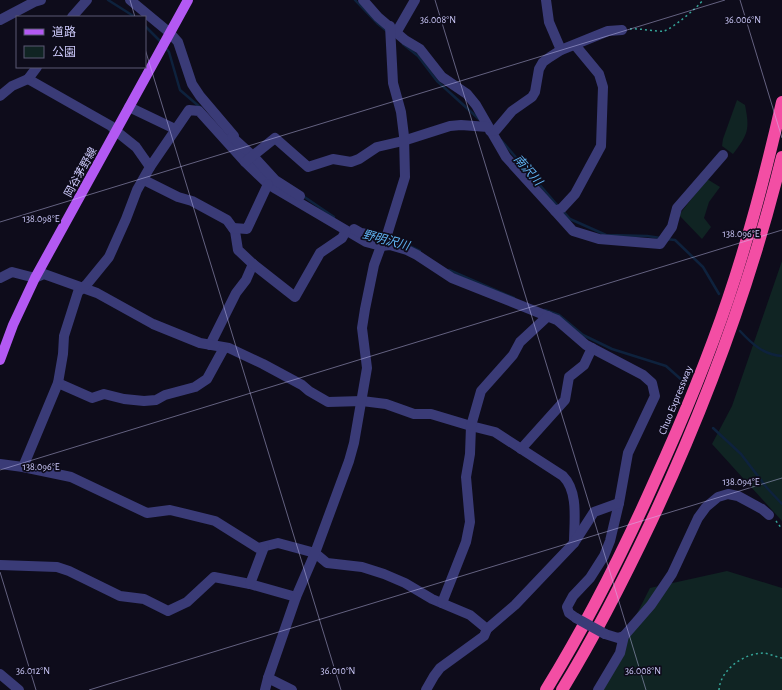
<svg xmlns="http://www.w3.org/2000/svg" width="782" height="690" font-family="'Alegreya Sans','Noto Sans JP',sans-serif">
  <style>
    .green { fill: #102423 }
    .lines { fill: none; stroke-linecap: round; stroke-linejoin: round }
    .stream { stroke: #0e223d; stroke-width: 2.5 }
    .path { stroke: #35a599; stroke-width: 1.5; stroke-dasharray: 2 3; stroke-linecap: butt }
    .minor { stroke: #3a3b77; stroke-width: 10 }
    .major { stroke: #b359f3; stroke-width: 10 }
    .highway { stroke: #f34ea4; stroke-width: 12 }
    .minor-bridge { stroke: #3a3b77; stroke-width: 10 }
    .ticks { fill: none; stroke: #cdcafb; stroke-width: 1; stroke-opacity: 0.45 }
    .labels { text-anchor: middle; stroke-width: 3.5; stroke-linejoin: round; paint-order: stroke }
    .street-label { font-size: 11px; fill: #cdcafb; stroke: #0e0c1b }
    .water-label { font-size: 12px; font-style: italic; fill: #5fb5f4; stroke: #0e0c1b }
    .ticks-label { font-size: 10px; text-anchor: middle; fill: #cdcafb; stroke: #0e0c1b; stroke-width: 3.5; stroke-linejoin: round; paint-order: stroke }
  </style>
  <rect width="100%" height="100%" fill="#0e0c1b"/>
  <!-- green -->
  <g class="green">
    <path d="M 737,100 L 745,105 C 750,130 748,134 733,154 L 722,146 L 723,139 Z"/>
    <polygon points="707,179 720,187 709,202 704,218 711,227 702,239 679,215"/>
    <polygon points="782,261 782,521 712,444 732,406"/>
    <polygon points="727,571 782,588 782,690 598,690 650,588"/>
  </g>
  <g class="lines">
    <!-- stream -->
    <g class="stream">
      <polyline points="108,0 135,17"/>
      <polyline points="355,0 377,23 388,32"/>
      <polyline points="145,26 162,43"/>
      <polyline points="403,44 418,56 437,81 480,120"/>
      <polyline points="165,47 169,52 180,90 201,108"/>
      <polyline points="501,140 558,206"/>
      <polyline points="303,196 334,217"/>
      <polyline points="563,211 570,219 606,235 647,236 661,238"/>
      <polyline points="666,239 675,240 703,267 719,294"/>
      <polyline points="391,240 403,244"/>
      <polyline points="410,246 420,251"/>
      <polyline points="449,270 514,298"/>
      <polyline points="545,310 559,315 583,335 612,349 666,366 684,382"/>
      <path d="M 740,331 C 752,344 764,355 782,356"/>
      <polyline points="713,428 741,454 767,488 782,504"/>
    </g>
    <!-- path -->
    <g class="path">
      <path d="M 630,29 C 641,28 655,32 664,31 C 672,29 698,7 703,0"/>
      <polyline points="776,521 782,529"/>
      <path d="M 719,690 C 720,670 744,653 764,653 C 770,654 776,657 782,658"/>
    </g>
    <!-- minor -->
    <g class="minor">
      <polyline points="130,0 170,33 178,42 192,84 200,96 234,136 228,140"/>
      <polyline points="363,0 378,17 405,40 420,49 442,77 467,94 476,105 506,157 555,211 562,208 575,194 601,146 603,87 599,74 575,45"/>
      <polyline points="546,0 549,22 561,50"/>
      <polyline points="72,17 87,0"/>
      <polyline points="0,20 34,2 41,0"/>
      <polyline points="396,33 415,0"/>
      <polyline points="28,79 111,126 116,131 136,147 150,167 189,110 199,111 245,162 268,184 276,189 366,242 381,246 390,245 407,250 417,255 452,278 557,320 586,345 643,375 652,383 655,396 628,453 619,503 610,541 604,556 590,578 573,596 567,607 569,613 576,618"/>
      <polyline points="0,96 12,86 28,79 37,67"/>
      <polyline points="129,107 175,129"/>
      <polyline points="490,131 496,130 512,111 532,97 535,92 539,69 543,62 550,57 561,50 608,31 622,30"/>
      <polyline points="232,137 253,156 275,180 300,196"/>
      <polyline points="245,162 275,138 308,167 333,159 351,162 359,159 377,147 403,141 450,126 461,125 488,127"/>
      <polyline points="144,180 178,197 192,201 227,220 235,231 238,250 253,264 246,280 236,293 210,345"/>
      <polyline points="555,211 573,231 599,239 660,244 672,227 677,208 723,155"/>
      <polyline points="233,228 247,229 268,184"/>
      <polyline points="354,229 361,233 386,238"/>
      <polyline points="253,264 295,297 320,253 342,238 346,231"/>
      <path d="M 0,278 L 12,272 L 35,278 L 44,274 L 97,293 L 153,324 L 200,343 L 229,348 L 263,364 L 302,385 L 309,391 L 328,402 L 362,401 L 386,404 L 414,414 L 431,414 L 471,426 L 495,432 L 563,476 C 579,492 574,522 574,543"/>
      <polyline points="58,383 92,398 104,394 124,399 144,401 156,400 165,395 195,387 207,379 224,348"/>
      <polyline points="521,449 565,400 569,377 584,365 592,348"/>
      <polyline points="0,464 23,467 71,477 147,513 170,510 215,521 258,548 278,543 315,553 327,563 362,567 384,574 405,583 432,599 470,615 487,629"/>
      <polyline points="23,467 58,383 63,354 64,336 78,292 87,284 109,257 126,219 137,190 150,167"/>
      <polyline points="0,565 57,567 69,571 120,596 144,599 168,611 187,602 214,577 250,584 296,597"/>
      <polyline points="250,584 264,547"/>
      <polyline points="442,603 466,542 470,522 466,477 470,454 471,426 481,391 513,355 520,342 548,316"/>
      <polyline points="605,634 618,638 624,636"/>
      <polyline points="0,674 19,690"/>
      <polyline points="268,678 292,690"/>
      <polyline points="265,690 268,678 296,597 315,553 349,461 354,443 367,368 362,328 365,309 374,265 381,246 386,238 405,177 404,136 401,112 393,83 390,26"/>
      <polyline points="426,690 434,676 440,668 484,636 487,629 515,605 574,543 594,512 619,503"/>
      <polyline points="598,690 620,653 624,636 651,605 672,574 698,518 706,507 718,497 728,494 738,496 762,509 769,515"/>
    </g>
    <!-- major -->
    <polyline class="major" points="0,360 13,325 35,278 188,0"/>
    <!-- highway -->
    <g class="highway">
      <path d="M 546,690 C 587,623 623,552 655,480 C 682,421 707,361 728,299 C 750,234 767,168 782,102"/>
      <path d="M 562,690 C 595,636 624,579 651,522 C 706,405 751,283 782,157"/>
    </g>
    <!-- minor-bridge -->
    <polyline class="minor-bridge" points="576,618 605,634"/>
  </g>
  <!-- ticks -->
  <path class="ticks" d="M 130,0 L 135,17M 435,0 L 646,690M 740,0 L 782,138M 145,49 L 341,690M 0,222 L 725,0M 0,470 L 782,230M 0,572 L 36,690M 89,690 L 782,478"/>
  <g class="labels">
    <!-- street labels -->
    <g class="street-label">
      <text transform="translate(80 172) rotate(-61)" y="4">岡谷茅野線</text>
      <text transform="translate(675 400) rotate(-68)" y="4">Chuo Expressway</text>
    </g>
    <!-- water labels -->
    <g class="water-label">
      <text transform="translate(528 170) rotate(49)" y="4">南沢川</text>
      <text transform="translate(386 240) rotate(15)" y="4">野明沢川</text>
    </g>
  </g>
  <g class="ticks-label">
    <text x="743" y="23">36.006°N</text>
    <text x="438" y="23">36.008°N</text>
    <text x="41" y="222">138.098°E</text>
    <text x="741" y="237">138.096°E</text>
    <text x="41" y="470">138.096°E</text>
    <text x="741" y="485">138.094°E</text>
    <text x="33" y="674">36.012°N</text>
    <text x="338" y="674">36.010°N</text>
    <text x="643" y="674">36.008°N</text>
  </g>
  <!-- legend -->
  <rect x="16" y="16" width="130" height="52" fill="#0e0c1b" stroke="#5a5875"/>
  <rect x="24" y="29" width="20" height="6" fill="#b359f3" stroke="#5a5875"/>
  <text x="52" y="36" font-size="12" fill="#cdcafb">道路</text>
  <rect x="24" y="46" width="20" height="12" fill="#102423" stroke="#5a5875"/>
  <text x="52" y="56" font-size="12" fill="#cdcafb">公園</text>
</svg>
